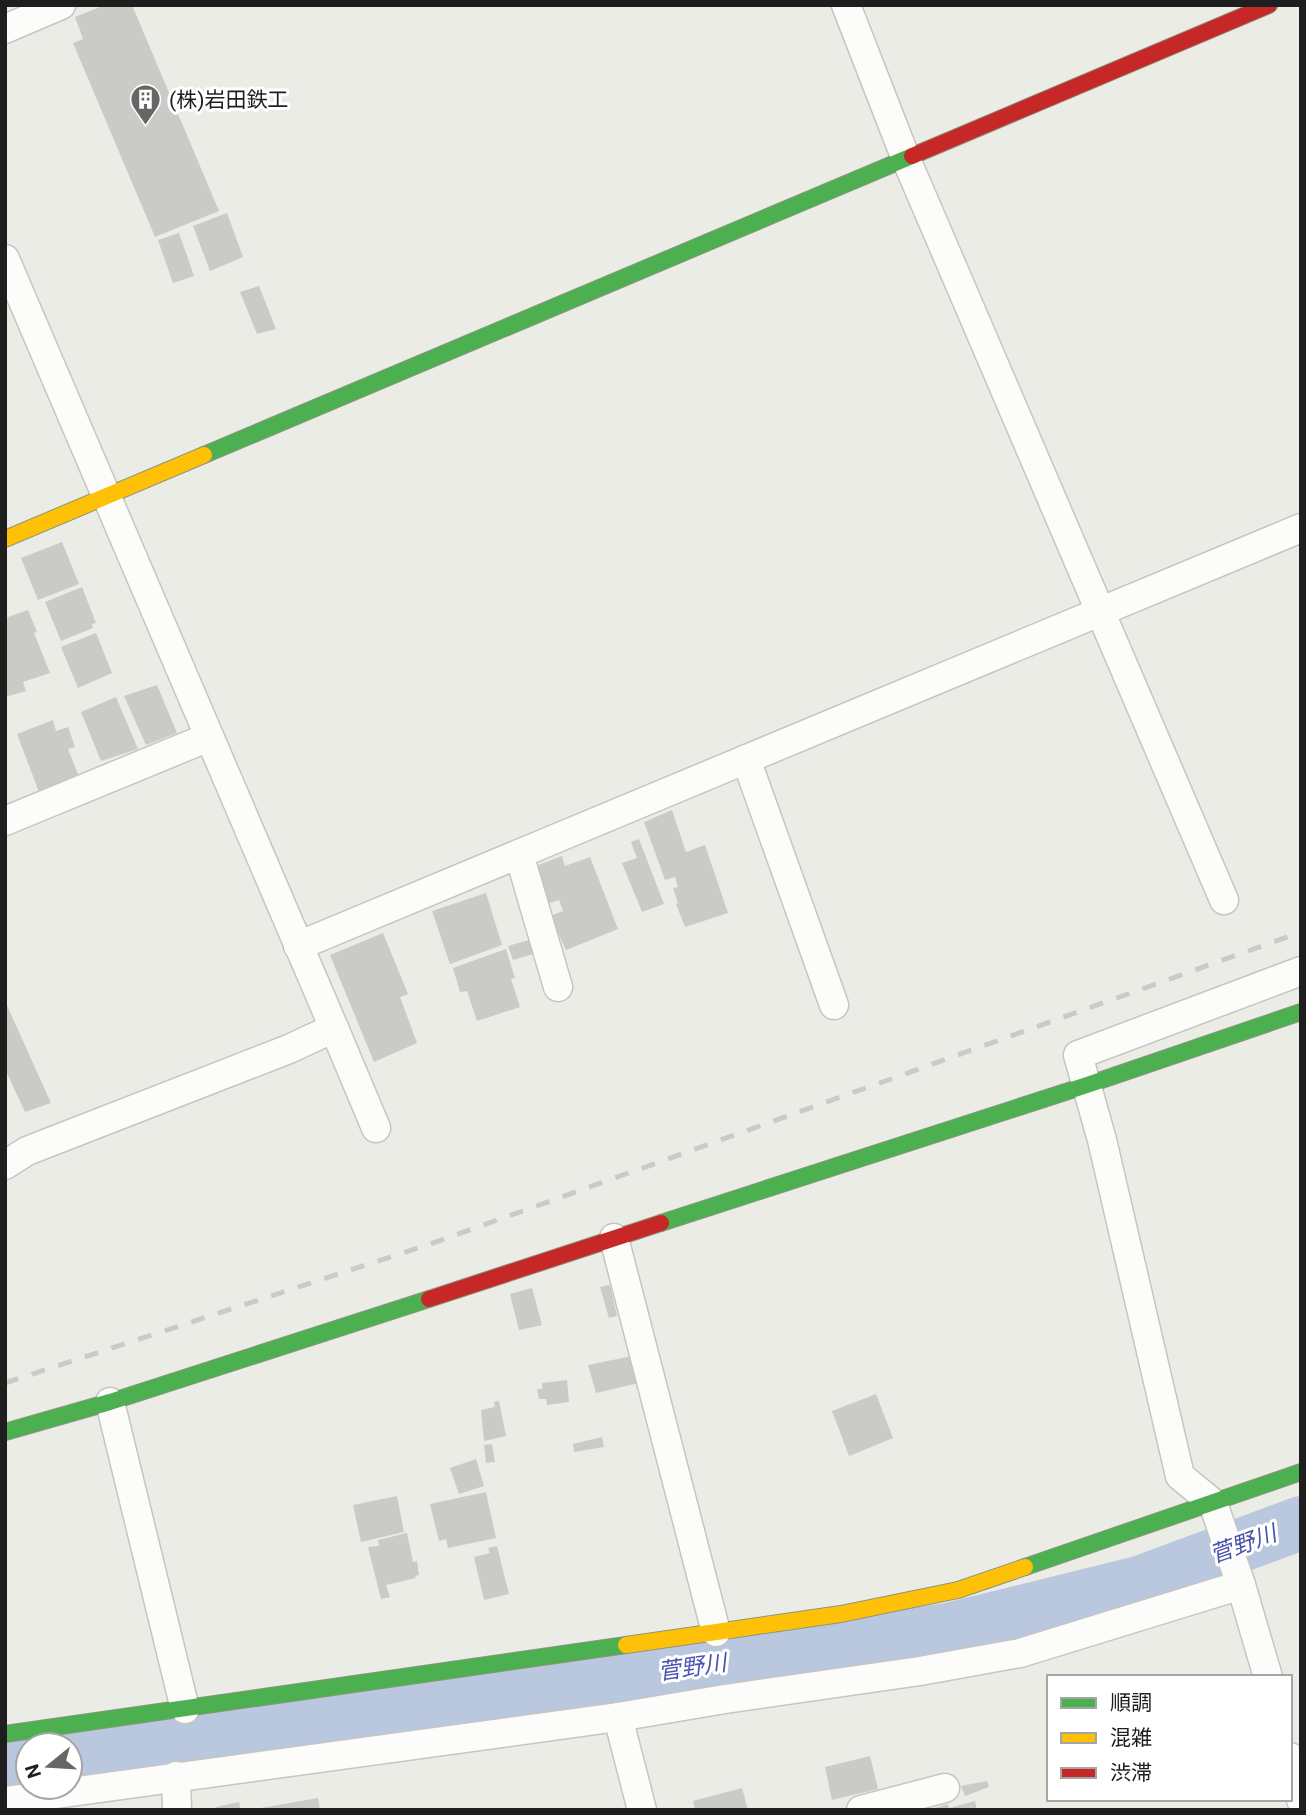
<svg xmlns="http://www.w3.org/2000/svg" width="1306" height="1815" font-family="Roboto,'Noto Sans JP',sans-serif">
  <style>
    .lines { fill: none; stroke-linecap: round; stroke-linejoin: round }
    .river { stroke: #bac8df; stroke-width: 54 }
    .building { fill: #cacac6 }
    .street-casing { stroke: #c5c5c3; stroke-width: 31 }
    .fast-casing { stroke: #8b967f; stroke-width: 18 }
    .slow-casing { stroke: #8b967f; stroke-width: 18 }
    .jam-casing { stroke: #8b967f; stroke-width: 18 }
    .street { stroke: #fcfcfb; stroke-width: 28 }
    .fast { stroke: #4caf50; stroke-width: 16 }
    .slow { stroke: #ffc107; stroke-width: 16 }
    .jam { stroke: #c62828; stroke-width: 16 }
    .rail { stroke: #cacac9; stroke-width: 5; stroke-dasharray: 14 14; stroke-linecap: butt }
    .labels { text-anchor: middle; stroke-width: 6; stroke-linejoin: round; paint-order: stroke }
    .poi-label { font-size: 21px; fill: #1e1e1e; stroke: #fff; text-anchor: start }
    .water-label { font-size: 23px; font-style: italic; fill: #4b54ad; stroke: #fff }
  </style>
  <rect width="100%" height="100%" fill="#ecece7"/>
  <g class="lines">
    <!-- river -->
    <g class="river">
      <polyline points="70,1756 637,1677 948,1630 1139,1583 1301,1523"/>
      <polyline points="5,1765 28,1762"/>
    </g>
  </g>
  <!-- building -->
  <g class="building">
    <polygon points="105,5 132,5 219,211 155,237 73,43 83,39 75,17"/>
    <polygon points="227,213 243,257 210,271 193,226"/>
    <polygon points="179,233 194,276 173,283 158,240"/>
    <polygon points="259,286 276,329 257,334 240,292"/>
    <polygon points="62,542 79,584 38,600 21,558"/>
    <polygon points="82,587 96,623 92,624 93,628 61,641 45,602"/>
    <polygon points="28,610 37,632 34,633 50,673 23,682 26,691 5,697 5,618"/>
    <polygon points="96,633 112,673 78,688 61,647"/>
    <polygon points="157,685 177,733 146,745 124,696"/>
    <polygon points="116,697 138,749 101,761 81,712"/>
    <polygon points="53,720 56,731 68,727 75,747 68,749 79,777 39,792 17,734"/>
    <polygon points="672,810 686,852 705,845 728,913 685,927 676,904 678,903 673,888 678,887 675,877 665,880 644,822"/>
    <polygon points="639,839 664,904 642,912 622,863 637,858 631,842"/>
    <polygon points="562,856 565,866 590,857 618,929 566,950 550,916 563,911 559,900 547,904 533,867"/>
    <polygon points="486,893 502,945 450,964 432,911"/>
    <polygon points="383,933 408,994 400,997 417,1043 374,1062 330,955"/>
    <polygon points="529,940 533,954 513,960 508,946"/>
    <polygon points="506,949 515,978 511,979 520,1007 477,1021 467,991 460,992 453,968"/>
    <polygon points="5,1001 51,1103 25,1112 5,1069"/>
    <polygon points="610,1285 617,1316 609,1318 600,1287"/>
    <polygon points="532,1288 542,1325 519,1330 510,1294"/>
    <polygon points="632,1356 639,1383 596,1393 588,1365"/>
    <polygon points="567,1380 569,1402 547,1405 546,1399 539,1399 537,1389 542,1389 542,1383"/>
    <polygon points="876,1394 893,1438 849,1456 832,1411"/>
    <polygon points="499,1401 506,1436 484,1441 481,1410 495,1407 494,1402"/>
    <polygon points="602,1437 604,1447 574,1452 573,1444"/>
    <polygon points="492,1444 495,1462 486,1463 484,1445"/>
    <polygon points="476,1459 484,1486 459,1494 450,1468"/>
    <polygon points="486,1492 496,1538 448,1548 446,1539 439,1541 430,1504"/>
    <polygon points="397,1496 404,1532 361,1542 353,1505"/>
    <polygon points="407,1533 413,1562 417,1561 419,1575 415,1576 416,1578 386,1585 390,1597 381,1599 368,1547 379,1546 378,1540"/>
    <polygon points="497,1546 509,1594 484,1600 474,1557 490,1553 488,1548"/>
    <polygon points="870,1756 878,1789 832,1800 825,1767"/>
    <polygon points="987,1781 989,1787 965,1796 961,1786"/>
    <polygon points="742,1788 748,1810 695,1810 693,1801"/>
    <polygon points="318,1798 320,1810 261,1810 261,1808"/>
    <polygon points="975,1801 977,1810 928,1810 948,1804 949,1808"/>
    <polygon points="239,1802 241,1810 217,1810 216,1807"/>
  </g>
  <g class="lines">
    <defs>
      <g id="street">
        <polyline points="846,5 906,159 1224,900"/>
        <polyline points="5,29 61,5"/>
        <polyline points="5,259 334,1028 289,1049 27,1151 5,1165"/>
        <polyline points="746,759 834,1005"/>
        <polyline points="5,821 209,737"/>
        <polyline points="519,854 558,987"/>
        <polyline points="298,946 1301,528"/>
        <polyline points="334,1028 376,1128"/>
        <polyline points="614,1238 716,1632"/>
        <polyline points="110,1402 185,1709"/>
        <polyline points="1268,1677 1241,1585 1213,1503 1180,1476 1102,1140 1078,1055 1301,971"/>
        <polyline points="618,1717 642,1810"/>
        <polyline points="1290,1757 1301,1800"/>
        <polyline points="176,1776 177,1810"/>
        <polyline points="5,1801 618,1717 725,1699 920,1671 1020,1653 1241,1585"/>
        <polyline points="861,1810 945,1788"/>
      </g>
      <g id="fast">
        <polyline points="204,455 912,156"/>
        <polyline points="661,1223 1087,1085 1301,1012"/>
        <polyline points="5,1432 110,1402 429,1299"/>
        <polyline points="1025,1567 1301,1472"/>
        <polyline points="5,1734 626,1645"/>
      </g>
      <g id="slow">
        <polyline points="5,539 204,455"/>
        <polyline points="626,1645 841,1614 958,1590 1025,1567"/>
      </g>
      <g id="jam">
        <polyline points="912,156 1269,5"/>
        <polyline points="429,1299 661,1223"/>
      </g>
    </defs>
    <!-- street casing -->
    <use href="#street" class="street-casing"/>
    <!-- fast casing -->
    <use href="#fast" class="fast-casing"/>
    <!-- slow casing -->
    <use href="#slow" class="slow-casing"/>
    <!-- jam casing -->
    <use href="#jam" class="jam-casing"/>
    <!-- street -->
    <use href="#street" class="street"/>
    <!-- fast -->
    <use href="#fast" class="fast"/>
    <!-- slow -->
    <use href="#slow" class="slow"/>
    <!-- jam -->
    <use href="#jam" class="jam"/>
    <!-- rail -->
    <polyline class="rail" points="5,1383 436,1242 1301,932"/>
  </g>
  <!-- icons -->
  <defs>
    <symbol id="building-pin" viewBox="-11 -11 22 30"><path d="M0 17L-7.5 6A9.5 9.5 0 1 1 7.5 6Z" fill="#666664" stroke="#fff"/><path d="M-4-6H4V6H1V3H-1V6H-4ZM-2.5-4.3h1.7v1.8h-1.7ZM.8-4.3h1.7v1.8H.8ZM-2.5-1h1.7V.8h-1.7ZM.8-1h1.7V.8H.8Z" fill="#fff"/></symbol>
  </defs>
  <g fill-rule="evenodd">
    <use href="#building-pin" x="128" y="82" width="35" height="47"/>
  </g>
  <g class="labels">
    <!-- poi labels -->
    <g class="poi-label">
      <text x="169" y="107">(株)岩田鉄工</text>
    </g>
    <!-- water labels -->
    <g class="water-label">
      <text transform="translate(1243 1544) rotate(-20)" y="8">菅野川</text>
      <text transform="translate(692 1667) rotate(-8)" y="8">菅野川</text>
    </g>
  </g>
  <!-- border -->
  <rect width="1306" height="1815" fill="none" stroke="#1e1e1e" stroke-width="14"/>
  <!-- legend -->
  <rect x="1047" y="1675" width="245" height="126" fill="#ffffff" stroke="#a5a5a5" stroke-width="2"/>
  <rect x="1061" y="1698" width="35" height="10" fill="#4caf50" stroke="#a5a5a5" stroke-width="2"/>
  <text x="1110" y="1710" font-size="21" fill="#1e1e1e">順調</text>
  <rect x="1061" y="1733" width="35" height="10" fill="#ffc107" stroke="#a5a5a5" stroke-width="2"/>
  <text x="1110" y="1745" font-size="21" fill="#1e1e1e">混雑</text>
  <rect x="1061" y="1768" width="35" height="10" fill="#c62828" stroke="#a5a5a5" stroke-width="2"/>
  <text x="1110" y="1780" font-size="21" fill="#1e1e1e">渋滞</text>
  <!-- north arrow -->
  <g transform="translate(49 1766) rotate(252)"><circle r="33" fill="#ffffff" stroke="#a5a5a5" stroke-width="2"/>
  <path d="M0-5L12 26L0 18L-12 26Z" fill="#666664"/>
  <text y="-10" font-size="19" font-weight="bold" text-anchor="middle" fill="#1e1e1e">N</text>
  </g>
</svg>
